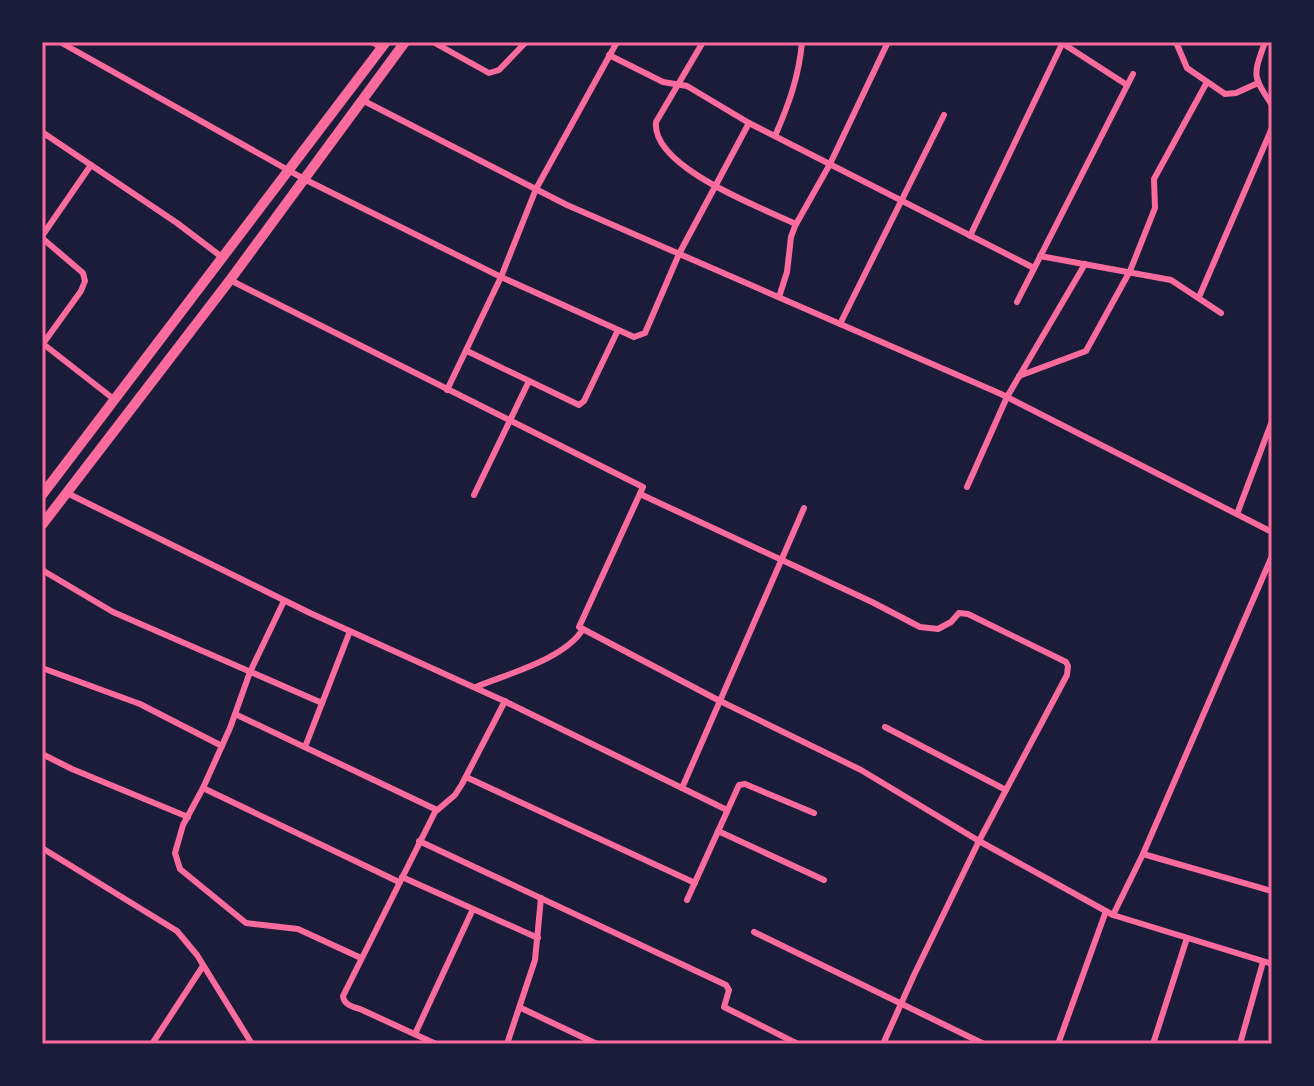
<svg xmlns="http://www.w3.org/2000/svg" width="1314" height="1086" font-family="'Space Grotesk',sans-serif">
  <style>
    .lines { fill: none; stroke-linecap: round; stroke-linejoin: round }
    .minor { stroke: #ff6b9d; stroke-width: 6 }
    .trunk { stroke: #ff6b9d; stroke-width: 10 }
    .neatline { fill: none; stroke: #ff6b9d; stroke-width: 3 }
  </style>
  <rect width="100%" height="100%" fill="#1b1b3a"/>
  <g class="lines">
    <!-- minor -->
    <g class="minor">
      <polyline points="60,42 304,179 501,277 634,337 645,333 679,254 749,123"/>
      <polyline points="372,42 382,48"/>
      <polyline points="433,42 489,73 499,70 526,42"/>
      <path d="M 703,42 L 656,122 C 651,167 762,208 796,224"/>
      <polyline points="1176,42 1187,68 1225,94 1236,93 1258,83"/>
      <path d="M 1265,42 C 1253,76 1252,75 1272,105"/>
      <polyline points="1062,43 1127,85"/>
      <polyline points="609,55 663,82 687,86 749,123 1034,268"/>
      <polyline points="364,101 567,205 1001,394 1272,532"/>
      <polyline points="42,132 177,223 223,258"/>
      <path d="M 775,136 C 789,104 799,76 802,42"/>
      <polyline points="42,236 91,165"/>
      <polyline points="970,236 1063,42"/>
      <polyline points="42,238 83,273 85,281 81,291 42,345"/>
      <polyline points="1040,256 1171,280 1221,313"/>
      <polyline points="230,280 643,487 579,627 718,700 861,770 979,841 1113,915 1272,964"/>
      <polyline points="779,297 787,272 791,237 795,226 830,164 888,42"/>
      <polyline points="1199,297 1272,128"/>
      <polyline points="1017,302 1133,74"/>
      <polyline points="840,324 944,115"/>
      <polyline points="42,343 115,400"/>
      <polyline points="467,351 579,405 584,401 618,330"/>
      <polyline points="1019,376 1086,351 1130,271 1155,208 1154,179 1207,82"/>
      <polyline points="447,390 501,277 536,189 617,42"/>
      <polyline points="967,487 1007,397 1085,264"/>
      <polyline points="67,493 310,613 502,700 727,810"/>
      <polyline points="640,494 872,602 920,627 938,629 951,622 959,613 968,614 1066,662 1068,666 1067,675 979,841 914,975 883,1044"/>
      <polyline points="474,495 529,381"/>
      <polyline points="1237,514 1272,421"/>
      <polyline points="1272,556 1143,854 1272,891"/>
      <polyline points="42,570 113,612 322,703"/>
      <polyline points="284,601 250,672 230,728 203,788 183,825 175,853 180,869 246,923 298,929 361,958"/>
      <polyline points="42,668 140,704 222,746"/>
      <path d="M 476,687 C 507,674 565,659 583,629"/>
      <polyline points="235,714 437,810"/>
      <polyline points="885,727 1006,790"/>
      <polyline points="305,747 350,631"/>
      <polyline points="42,754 72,769 188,817"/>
      <polyline points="466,777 695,883"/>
      <polyline points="203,788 399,882"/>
      <polyline points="682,788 804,508"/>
      <polyline points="718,831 824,880"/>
      <polyline points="419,841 726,985 729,990 724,1007 798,1044"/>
      <polyline points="42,848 177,931 197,955 252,1044"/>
      <polyline points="402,877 538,938"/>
      <polyline points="687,900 739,785 745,784 814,813"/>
      <polyline points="1113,915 1143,854"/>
      <polyline points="754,932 984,1044"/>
      <polyline points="521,1008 597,1044"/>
      <polyline points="415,1034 473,909"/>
      <polyline points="152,1044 203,966"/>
      <path d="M 436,1044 L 360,1009 C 353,1007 344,1005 343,996 L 435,812 L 455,795 L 462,784 L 505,701"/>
      <polyline points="507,1044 535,960 541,898"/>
      <polyline points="1058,1044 1106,911"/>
      <polyline points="1153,1044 1187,938"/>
      <polyline points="1240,1044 1263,962"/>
    </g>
    <!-- trunk -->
    <g class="trunk">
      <polyline points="42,495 386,42"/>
      <polyline points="42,525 230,280 405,42"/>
    </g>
  </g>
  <!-- border -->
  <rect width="1314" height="1086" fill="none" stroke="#1b1b3a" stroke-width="88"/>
  <rect x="44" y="44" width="1226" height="998" class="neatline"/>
</svg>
